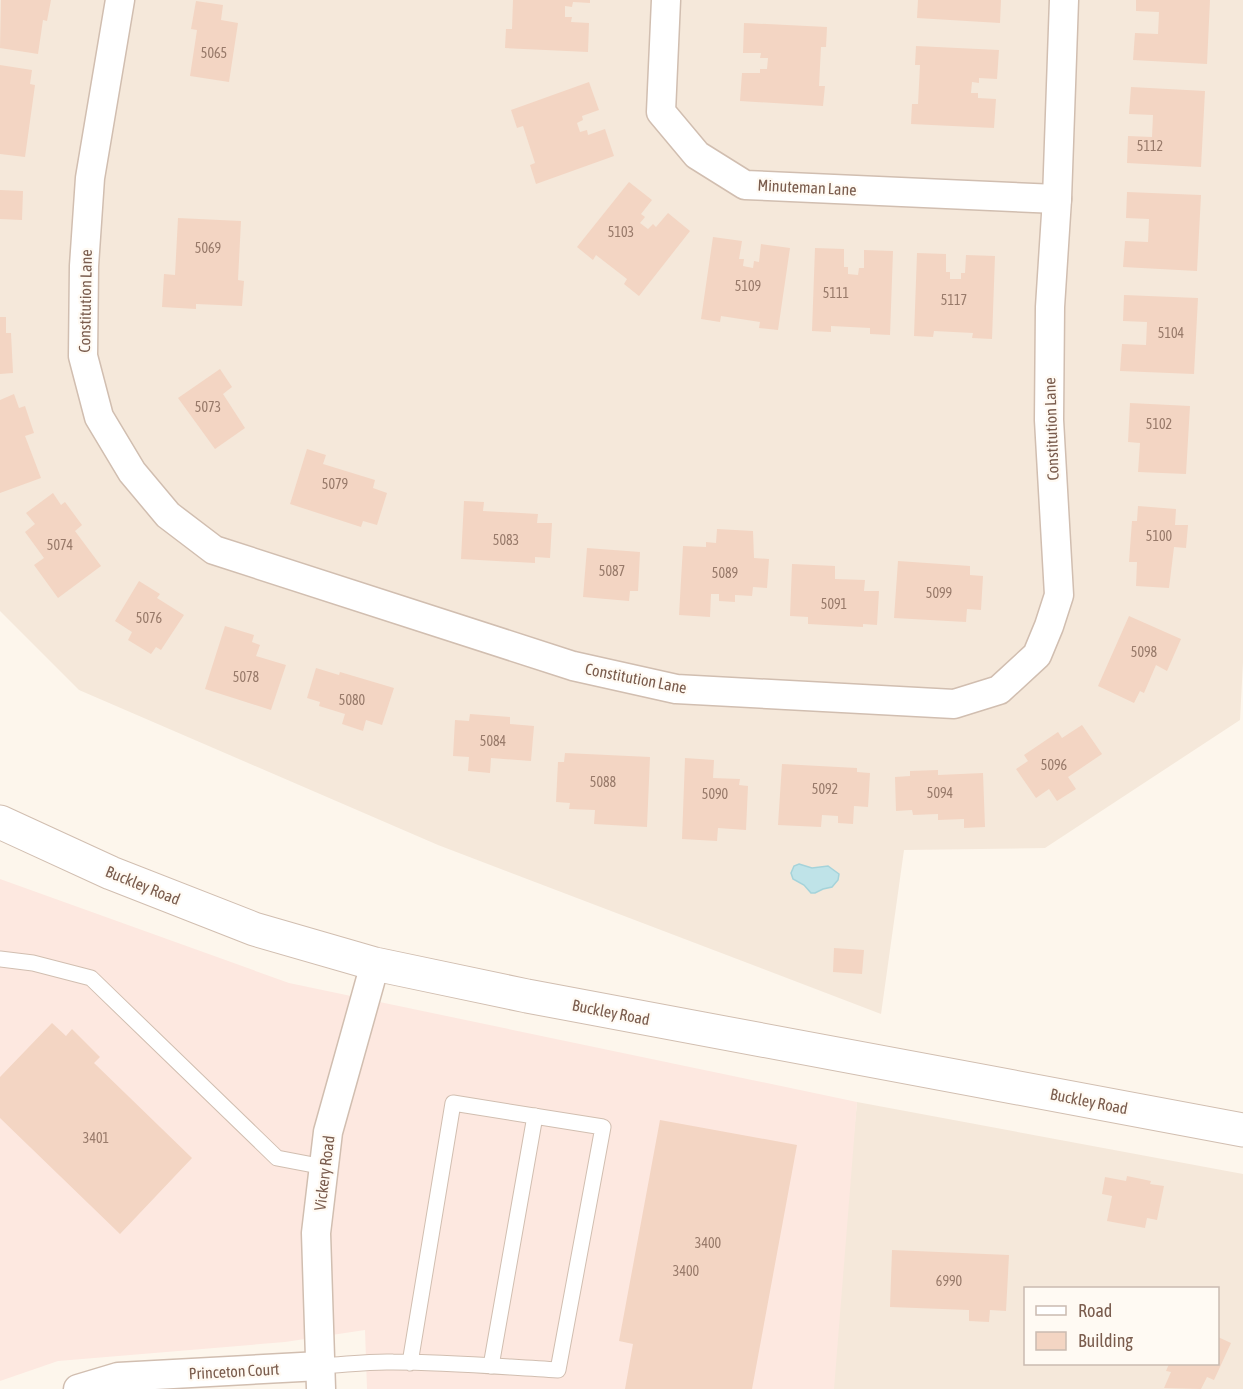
<svg xmlns="http://www.w3.org/2000/svg" width="1243" height="1389" font-family="'Asap Condensed',sans-serif">
  <style>
    .residential { fill: #f5e8da; fill-rule: evenodd }
    .commercial { fill: #fde8e0 }
    .water { fill: #bfe3e8; stroke: #a5d3da; stroke-width: 1.5 }
    .building { fill: #f3d5c3 }
    .lines { fill: none; stroke-linecap: round; stroke-linejoin: round }
    .service-casing { stroke: #d1beb0; stroke-width: 17 }
    .minor-casing { stroke: #d1beb0; stroke-width: 31 }
    .tertiary-casing { stroke: #d1beb0; stroke-width: 35 }
    .service { stroke: #fff; stroke-width: 15 }
    .minor { stroke: #fff; stroke-width: 28 }
    .tertiary { stroke: #fff; stroke-width: 33 }
    .labels { text-anchor: middle; stroke-width: 4.5; stroke-linejoin: round; paint-order: stroke }
    .number-label { font-size: 14px; fill: #987a6a }
    .street-label { font-size: 16px; fill: #7a5c4d; stroke: #fffaf3 }
  </style>
  <rect width="100%" height="100%" fill="#fdf6ec"/>
  <!-- residential -->
  <g class="residential">
    <polygon points="0,0 1243,0 1243,662 1240,720 1045,848 904,850 881,1014 438,845 79,690 0,611"/>
    <path d="M 857,1102 L 1243,1174 L 1243,1389 L 829,1389 ZM 1026,1288 L 1218,1288 L 1218,1364 L 1026,1364 Z"/>
  </g>
  <!-- commercial -->
  <polygon class="commercial" points="0,879 289,983 857,1102 834,1389 367,1389 365,1330 285,1342 58,1361 0,1381"/>
  <!-- water -->
  <polygon class="water" points="799,864 812,868 828,866 839,874 838,880 832,887 823,889 815,893 811,893 804,885 793,879 791,873 794,866"/>
  <!-- building -->
  <g class="building">
    <polygon points="1,0 51,0 47,21 43,20 38,54 0,48"/>
    <polygon points="513,0 590,0 590,3 573,2 572,7 565,6 565,17 572,17 571,22 589,23 588,52 505,48 506,29 512,29"/>
    <polygon points="918,0 1001,0 1000,23 917,18"/>
    <polygon points="1136,0 1210,0 1207,64 1133,60 1135,33 1158,34 1159,12 1136,11"/>
    <polygon points="196,1 223,5 221,20 238,23 229,82 190,76 197,30 191,29"/>
    <polygon points="744,23 827,27 826,47 821,47 819,86 825,86 823,106 740,101 742,73 760,73 760,69 767,69 768,58 760,58 761,53 743,53"/>
    <polygon points="916,46 999,50 997,79 979,78 979,83 972,82 971,93 978,93 978,98 996,99 994,128 911,124 912,104 918,104 920,65 915,65"/>
    <polygon points="0,65 32,70 30,84 35,85 25,157 0,154"/>
    <polygon points="589,82 599,110 582,116 583,120 577,123 580,132 587,130 588,135 605,129 614,156 536,184 530,165 535,163 523,126 517,128 511,110"/>
    <polygon points="1131,87 1205,91 1201,167 1127,163 1128,136 1152,137 1153,115 1129,114"/>
    <polygon points="629,182 652,200 641,214 645,217 640,223 648,229 653,224 656,227 668,213 690,231 639,296 624,284 627,279 596,255 593,260 577,247"/>
    <polygon points="0,190 23,191 22,220 0,219"/>
    <polygon points="1127,192 1201,195 1197,271 1123,267 1125,241 1148,242 1149,219 1126,218"/>
    <polygon points="178,218 241,221 238,280 244,281 242,306 196,304 196,309 162,307 164,274 175,275"/>
    <polygon points="713,237 742,241 739,259 744,259 743,266 753,268 754,261 759,262 761,244 790,248 778,330 759,328 760,322 721,316 720,322 701,319"/>
    <polygon points="815,248 844,249 844,267 848,267 848,274 858,275 859,268 864,268 864,250 893,251 890,335 870,334 870,328 831,326 831,332 812,331"/>
    <polygon points="917,253 946,254 946,272 950,272 950,279 961,279 961,273 965,273 966,255 995,256 992,339 972,338 973,333 934,331 933,337 914,336"/>
    <polygon points="1124,295 1198,298 1194,374 1120,371 1122,344 1146,345 1147,322 1123,321"/>
    <polygon points="0,317 6,317 6,333 11,333 13,373 0,374"/>
    <polygon points="220,369 232,387 223,394 245,428 215,449 178,398"/>
    <polygon points="14,394 19,408 25,406 34,433 25,436 41,478 0,493 0,400"/>
    <polygon points="1130,403 1190,406 1186,474 1138,472 1140,443 1128,442"/>
    <polygon points="307,449 326,455 323,464 375,480 373,488 387,493 377,525 363,521 361,527 290,504"/>
    <polygon points="53,493 61,505 65,502 82,525 75,531 101,566 58,598 34,565 44,558 25,532 35,524 26,513"/>
    <polygon points="464,501 484,502 483,511 538,514 537,523 552,523 550,558 535,557 535,563 461,559"/>
    <polygon points="1138,506 1176,509 1175,525 1188,525 1186,548 1174,547 1169,588 1136,586 1137,562 1129,562 1132,521 1137,521"/>
    <polygon points="717,529 753,531 754,558 769,559 767,588 753,587 752,596 735,595 735,602 719,601 719,594 711,594 710,617 679,615 683,546 706,547 706,542 716,543"/>
    <polygon points="587,548 640,552 638,591 630,591 629,601 583,597"/>
    <polygon points="898,561 970,566 970,575 983,576 981,610 967,609 966,622 894,618"/>
    <polygon points="792,564 835,566 835,579 865,580 864,591 879,591 877,625 863,624 863,627 808,624 808,617 790,616"/>
    <polygon points="139,581 160,594 157,598 184,615 161,650 156,647 151,654 128,640 132,632 115,621"/>
    <polygon points="1129,616 1181,639 1167,671 1156,665 1144,693 1140,691 1134,703 1098,686"/>
    <polygon points="225,626 254,635 252,642 260,645 256,656 286,665 271,710 205,689"/>
    <polygon points="316,668 339,675 340,672 394,688 382,725 366,720 363,731 342,724 345,714 319,706 320,702 307,698"/>
    <polygon points="470,714 510,717 510,724 534,726 531,761 491,758 490,773 468,771 469,757 453,756 455,720 469,721"/>
    <polygon points="1082,725 1102,754 1068,777 1076,789 1057,801 1049,789 1036,798 1016,769 1028,761 1024,755 1058,732 1062,738"/>
    <polygon points="565,753 650,757 647,827 594,824 595,810 569,809 570,803 556,802 558,762 564,762"/>
    <polygon points="685,758 714,760 713,778 740,779 739,785 748,786 746,830 718,828 717,841 682,839"/>
    <polygon points="782,764 857,768 857,772 870,773 868,807 854,806 853,824 838,823 838,816 822,815 821,827 778,825"/>
    <polygon points="938,770 938,775 983,773 985,827 964,828 964,819 938,820 938,814 913,815 912,810 896,811 895,777 910,776 910,771"/>
    <polygon points="834,948 864,950 862,974 833,972"/>
    <polygon points="52,1023 66,1036 72,1029 100,1057 94,1063 192,1158 120,1234 0,1118 0,1077"/>
    <polygon points="660,1120 797,1145 752,1389 625,1389 633,1344 619,1341"/>
    <polygon points="1127,1176 1151,1181 1150,1184 1164,1186 1157,1220 1147,1218 1145,1228 1107,1221 1112,1196 1102,1194 1105,1177 1126,1181"/>
    <polygon points="892,1250 1009,1255 1006,1311 990,1310 989,1322 969,1321 969,1310 890,1307"/>
    <polygon points="1218,1337 1231,1343 1214,1380 1207,1377 1201,1389 1164,1388 1171,1372 1166,1371 1169,1364 1218,1364"/>
  </g>
  <g class="lines">
    <defs>
      <g id="service">
        <polyline points="0,959 33,963 91,978 277,1158 324,1167"/>
        <path d="M 320,1366 C 344,1365 369,1361 393,1362 C 448,1362 503,1367 558,1370 L 603,1127 L 453,1103 L 410,1363"/>
        <polyline points="491,1366 535,1116"/>
      </g>
      <g id="minor">
        <polyline points="120,0 90,178 84,266 83,356 99,417 132,472 168,515 214,550 573,666 676,689 954,704 999,690 1037,655 1049,626 1059,595 1049,420 1050,307 1057,199 1064,0"/>
        <polyline points="666,0 661,112 697,155 745,185 1057,199"/>
        <polyline points="78,1389 118,1377 320,1366"/>
        <polyline points="321,1389 316,1233 328,1132 375,964"/>
      </g>
      <polyline id="tertiary" points="0,822 111,873 254,929 375,964 527,996 1243,1130"/>
    </defs>
    <!-- service casing -->
    <use href="#service" class="service-casing"/>
    <!-- minor casing -->
    <use href="#minor" class="minor-casing"/>
    <!-- tertiary casing -->
    <use href="#tertiary" class="tertiary-casing"/>
    <!-- service -->
    <use href="#service" class="service"/>
    <!-- minor -->
    <use href="#minor" class="minor"/>
    <!-- tertiary -->
    <use href="#tertiary" class="tertiary"/>
  </g>
  <g class="labels">
    <!-- number labels -->
    <g class="number-label">
      <text x="214" y="58">5065</text>
      <text x="1150" y="151">5112</text>
      <text x="621" y="237">5103</text>
      <text x="208" y="253">5069</text>
      <text x="748" y="291">5109</text>
      <text x="836" y="298">5111</text>
      <text x="954" y="305">5117</text>
      <text x="1171" y="338">5104</text>
      <text x="208" y="412">5073</text>
      <text x="1159" y="429">5102</text>
      <text x="335" y="489">5079</text>
      <text x="1159" y="541">5100</text>
      <text x="506" y="545">5083</text>
      <text x="60" y="550">5074</text>
      <text x="612" y="576">5087</text>
      <text x="725" y="578">5089</text>
      <text x="939" y="598">5099</text>
      <text x="834" y="609">5091</text>
      <text x="149" y="623">5076</text>
      <text x="1144" y="657">5098</text>
      <text x="246" y="682">5078</text>
      <text x="352" y="705">5080</text>
      <text x="493" y="746">5084</text>
      <text x="1054" y="770">5096</text>
      <text x="603" y="787">5088</text>
      <text x="825" y="794">5092</text>
      <text x="940" y="798">5094</text>
      <text x="715" y="799">5090</text>
      <text x="96" y="1143">3401</text>
      <text x="708" y="1248">3400</text>
      <text x="686" y="1276">3400</text>
      <text x="949" y="1286">6990</text>
    </g>
    <!-- street labels -->
    <g class="street-label">
      <text transform="translate(807 187) rotate(3)" y="6">Minuteman Lane</text>
      <text transform="translate(85 301) rotate(-89)" y="6">Constitution Lane</text>
      <text transform="translate(1051 429) rotate(-92)" y="6">Constitution Lane</text>
      <text transform="translate(636 678) rotate(11)" y="6">Constitution Lane</text>
      <text transform="translate(143 885) rotate(22)" y="6">Buckley Road</text>
      <text transform="translate(611 1012) rotate(11)" y="6">Buckley Road</text>
      <text transform="translate(1089 1101) rotate(11)" y="6">Buckley Road</text>
      <text transform="translate(324 1173) rotate(-83)" y="6">Vickery Road</text>
      <text transform="translate(234 1371) rotate(-3)" y="6">Princeton Court</text>
    </g>
  </g>
  <!-- legend -->
  <rect x="1024" y="1287" width="195" height="78" fill="#fffaf3" stroke="#cabbb1" stroke-width="1.5"/>
  <rect x="1036" y="1306" width="30" height="9" fill="#ffffff" stroke="#cabbb1" stroke-width="1.5"/>
  <text x="1078" y="1317" font-size="18" fill="#7a5c4d">Road</text>
  <rect x="1036" y="1332" width="30" height="18" fill="#f3d5c3" stroke="#cabbb1" stroke-width="1.5"/>
  <text x="1078" y="1347" font-size="18" fill="#7a5c4d">Building</text>
</svg>
